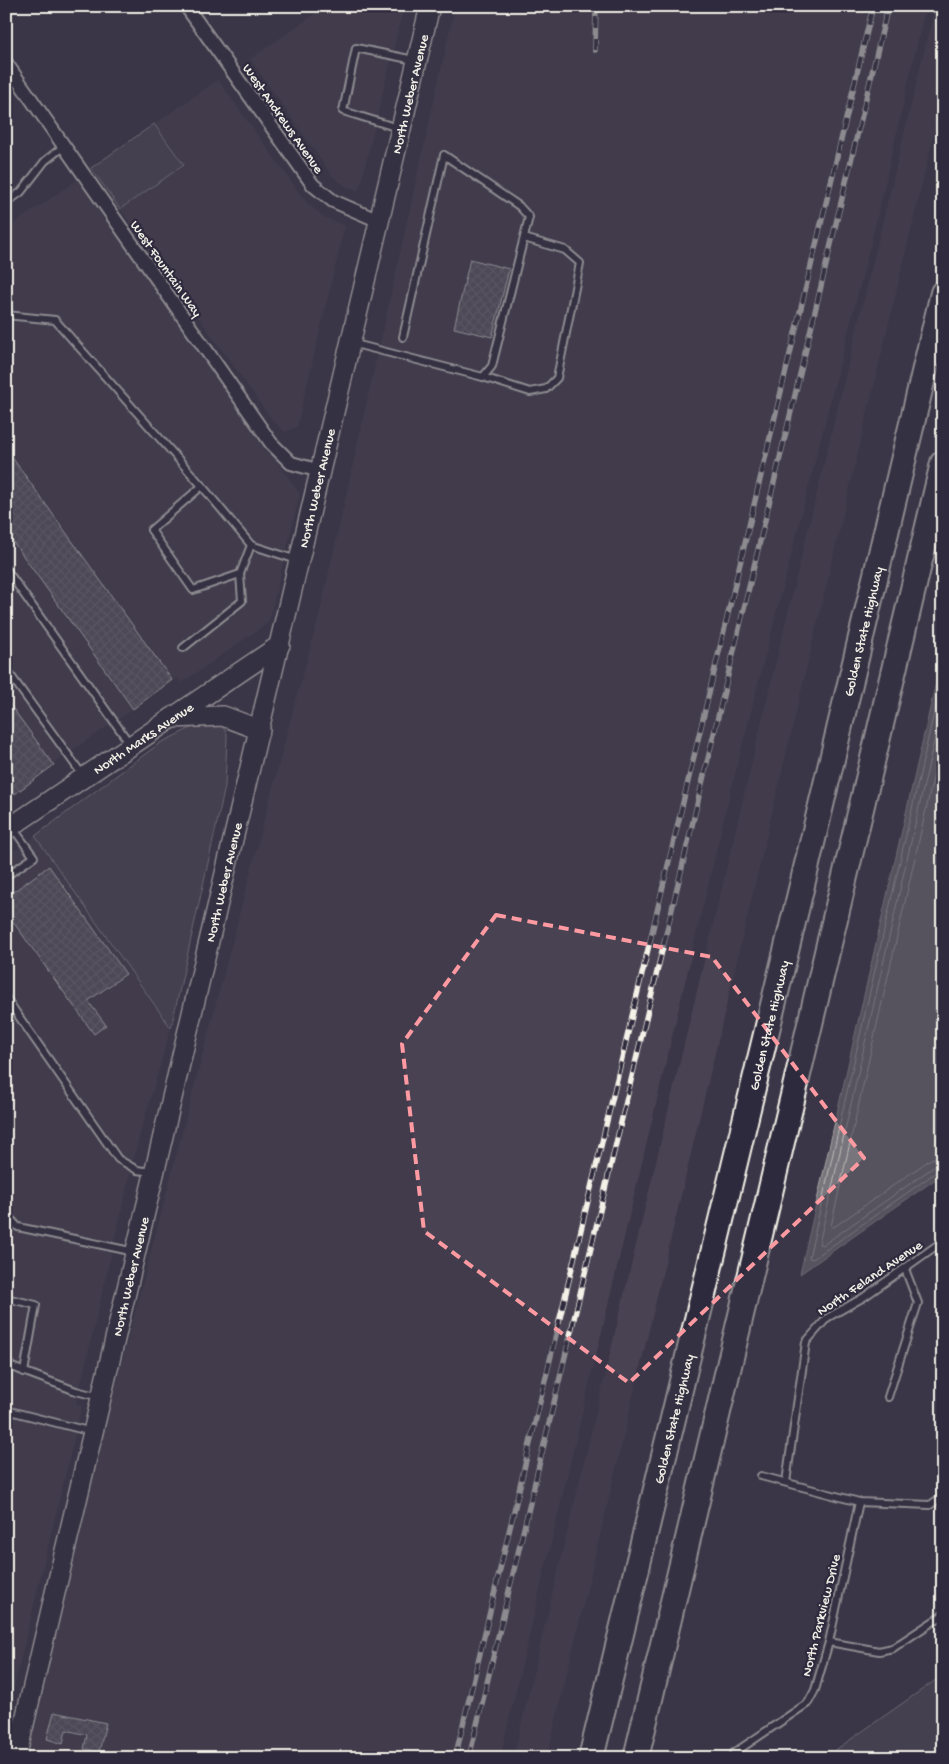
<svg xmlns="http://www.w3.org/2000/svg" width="949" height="1764" font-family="'Gochi Hand',sans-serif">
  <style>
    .built { fill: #484352 }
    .grass { fill: #534e5c; stroke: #a4a0a2 }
    .water { fill: #78747b; stroke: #aaa6a7 }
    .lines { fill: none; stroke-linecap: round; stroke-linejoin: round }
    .shore { stroke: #c2bfbc; stroke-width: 1 }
    .building { fill: url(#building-cross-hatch); stroke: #f4f1e8 }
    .lane-casing { stroke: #f4f1e8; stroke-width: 10 }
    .street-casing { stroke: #f4f1e8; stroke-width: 16 }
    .secondary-casing { stroke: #f4f1e8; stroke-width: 22 }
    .highway-casing { stroke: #f4f1e8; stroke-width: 28 }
    .lane { stroke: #2f2a3d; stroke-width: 6 }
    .street { stroke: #2f2a3d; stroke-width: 12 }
    .secondary { stroke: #2f2a3d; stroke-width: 19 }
    .highway { stroke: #2f2a3d; stroke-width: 24 }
    .rail-casing { stroke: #f4f1e8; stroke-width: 5.5 }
    .rail { stroke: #2f2a3d; stroke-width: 4; stroke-dasharray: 11; stroke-linecap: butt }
    .marked { fill: none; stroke: #ff9aa2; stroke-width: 4; stroke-dasharray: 10 6; stroke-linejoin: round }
    .labels { text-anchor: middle; stroke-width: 4.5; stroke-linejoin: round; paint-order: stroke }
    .street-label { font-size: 14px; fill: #f4f1e8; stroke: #2f2a3d }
  </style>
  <defs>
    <pattern id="building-cross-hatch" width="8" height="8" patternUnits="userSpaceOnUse" patternTransform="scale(1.25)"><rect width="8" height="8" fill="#65616c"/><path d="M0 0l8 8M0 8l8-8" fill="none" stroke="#7c7881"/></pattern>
  </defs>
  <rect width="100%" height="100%" fill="#3b3647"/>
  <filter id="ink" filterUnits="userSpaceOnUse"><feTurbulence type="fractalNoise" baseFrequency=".02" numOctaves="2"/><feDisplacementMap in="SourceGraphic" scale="10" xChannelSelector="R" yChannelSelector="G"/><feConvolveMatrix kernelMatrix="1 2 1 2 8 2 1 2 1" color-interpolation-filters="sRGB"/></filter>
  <g filter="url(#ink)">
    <!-- built -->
    <g class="built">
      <polygon points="326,6 404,6 360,188 357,190 347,187 333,177 250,59"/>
      <polygon points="455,6 926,6 874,231 727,806 500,1758 18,1758 295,702 319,616"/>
      <polygon points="935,6 943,6 943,96 547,1758 513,1758 789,607"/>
      <polygon points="218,80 307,203 324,217 345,226 297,427 285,432 273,421 120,209 184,165 154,124"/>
      <polygon points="77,180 300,494 269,622 182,683 178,678 6,796 6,229"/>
      <polygon points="35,836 171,1028 137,1145 76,1404 82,1406 6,1720 6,856"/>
    </g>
    <!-- grass -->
    <g class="grass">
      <polygon points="154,124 184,165 120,209 91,168"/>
      <polygon points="943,655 943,687 937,678"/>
      <polygon points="199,724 221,725 227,733 227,738 225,787 171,1028 35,836 160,743"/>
      <polygon points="943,1675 943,1758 824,1758"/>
    </g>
    <!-- water -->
    <polygon class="water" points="937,678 943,687 943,1174 800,1274"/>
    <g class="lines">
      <!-- shore -->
      <g class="shore">
        <polyline points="943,689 939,691 809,1258 813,1259 938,1171 943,1170"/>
        <polyline points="943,702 819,1244 823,1245 935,1166 943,1164"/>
        <polyline points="943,735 831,1226 834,1227 931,1159 943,1156"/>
      </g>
    </g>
    <!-- building -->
    <g class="building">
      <polygon points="470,259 509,269 492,337 454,328"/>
      <polygon points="6,449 172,680 133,709 6,532"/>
      <polygon points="6,699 54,765 15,794 6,782"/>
      <polygon points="49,866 126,974 88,1001 106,1025 94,1034 6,912 6,897"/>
      <polygon points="54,1712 106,1723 99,1752 84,1749 87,1735 66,1730 63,1744 47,1739"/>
    </g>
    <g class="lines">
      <defs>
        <g id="lane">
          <polyline points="398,128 343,111 356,48 414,60"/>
          <polyline points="6,203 21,192 45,161 64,146"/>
          <polyline points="6,315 55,320 202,486 251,545 297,560"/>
          <polyline points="351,343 483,377 492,366 529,217 519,206 444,155 403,337"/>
          <polyline points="483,377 530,392 546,389 557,378 580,263 565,250 524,238"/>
          <polyline points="202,486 151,530 193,590 240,574"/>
          <polyline points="6,569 130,744"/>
          <polyline points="183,648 242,601 240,574 251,545"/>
          <polyline points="6,669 84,777"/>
          <polyline points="6,876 34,857 13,828"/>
          <polyline points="6,998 118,1159 137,1170 152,1172"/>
          <polyline points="6,1214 18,1227 135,1252"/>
          <polyline points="6,1298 36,1305 24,1372"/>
          <polyline points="6,1360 12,1367 76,1391 100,1397"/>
          <polyline points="888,1397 918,1303 905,1269"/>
          <polyline points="6,1410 92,1432"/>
          <polyline points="761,1476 859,1502 930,1505 943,1496"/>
          <polyline points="786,1482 806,1342 827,1318 864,1297 943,1241"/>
          <polyline points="829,1642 879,1651 893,1648 943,1615"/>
          <polyline points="734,1753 808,1703 815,1690 829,1642 859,1502"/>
        </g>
        <g id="street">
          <polyline points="186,6 313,185 333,201 379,221"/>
          <polyline points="6,63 271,443 291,463 320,471"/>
        </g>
        <g id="secondary">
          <polyline points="172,718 223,716 260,730"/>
          <path id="s1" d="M 6,830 L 280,645"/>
          <path id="s2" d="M 16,1758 L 430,6"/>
        </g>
        <g id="highway">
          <path id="s3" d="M 591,1758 L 803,881 L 943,293"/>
          <polyline points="636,1758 943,463"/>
        </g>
      </defs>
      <!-- lane casing -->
      <use href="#lane" class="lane-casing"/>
      <!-- street casing -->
      <use href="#street" class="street-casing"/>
      <!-- secondary casing -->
      <use href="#secondary" class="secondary-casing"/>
      <!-- highway casing -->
      <use href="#highway" class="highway-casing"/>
      <!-- lane -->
      <use href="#lane" class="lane"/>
      <!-- street -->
      <use href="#street" class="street"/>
      <!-- secondary -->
      <use href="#secondary" class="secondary"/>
      <!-- highway -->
      <use href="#highway" class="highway"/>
      <defs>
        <g id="rail">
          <polyline points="595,50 596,6"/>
          <polyline points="455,1758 873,6"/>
          <polyline points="469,1758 888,6"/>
        </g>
      </defs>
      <!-- rail casing -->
      <use href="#rail" class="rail-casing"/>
      <!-- rail -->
      <use href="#rail" class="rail"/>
    </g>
  </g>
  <!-- marked area -->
  <path d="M0 0H949V1764H0ZM 496,915 L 712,957 L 864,1158 L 629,1383 L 424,1231 L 402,1044 Z" fill="#3b3647" fill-opacity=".55" fill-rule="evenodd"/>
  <path class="marked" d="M 496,915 L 712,957 L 864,1158 L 629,1383 L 424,1231 L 402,1044 Z"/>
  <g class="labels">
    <!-- street labels -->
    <g class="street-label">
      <text dy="5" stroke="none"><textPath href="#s2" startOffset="1710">North Weber Avenue</textPath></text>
      <text transform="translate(284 118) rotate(55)" y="5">West Andrews Avenue</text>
      <text transform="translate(167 268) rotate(55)" y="5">West Fountain Way</text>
      <text dy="5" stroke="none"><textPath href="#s2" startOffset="1305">North Weber Avenue</textPath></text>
      <text dy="5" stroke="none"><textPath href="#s3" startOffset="1159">Golden State Highway</textPath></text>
      <text dy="5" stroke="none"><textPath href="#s1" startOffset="165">North Marks Avenue</textPath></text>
      <text dy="5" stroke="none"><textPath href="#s2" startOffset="900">North Weber Avenue</textPath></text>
      <text dy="5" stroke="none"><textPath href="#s3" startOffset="754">Golden State Highway</textPath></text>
      <text dy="5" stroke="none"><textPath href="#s2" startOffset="495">North Weber Avenue</textPath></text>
      <text transform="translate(869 1277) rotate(-34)" y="5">North Feland Avenue</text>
      <text dy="5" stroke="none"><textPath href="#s3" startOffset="349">Golden State Highway</textPath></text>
      <text transform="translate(820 1615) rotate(-76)" y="5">North Parkview Drive</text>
    </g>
  </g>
  <!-- margin -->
  <rect width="949" height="1764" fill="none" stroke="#2f2a3d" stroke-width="25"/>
  <rect x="12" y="12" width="924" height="1739" fill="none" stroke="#f4f1e8" stroke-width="2" filter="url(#ink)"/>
</svg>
